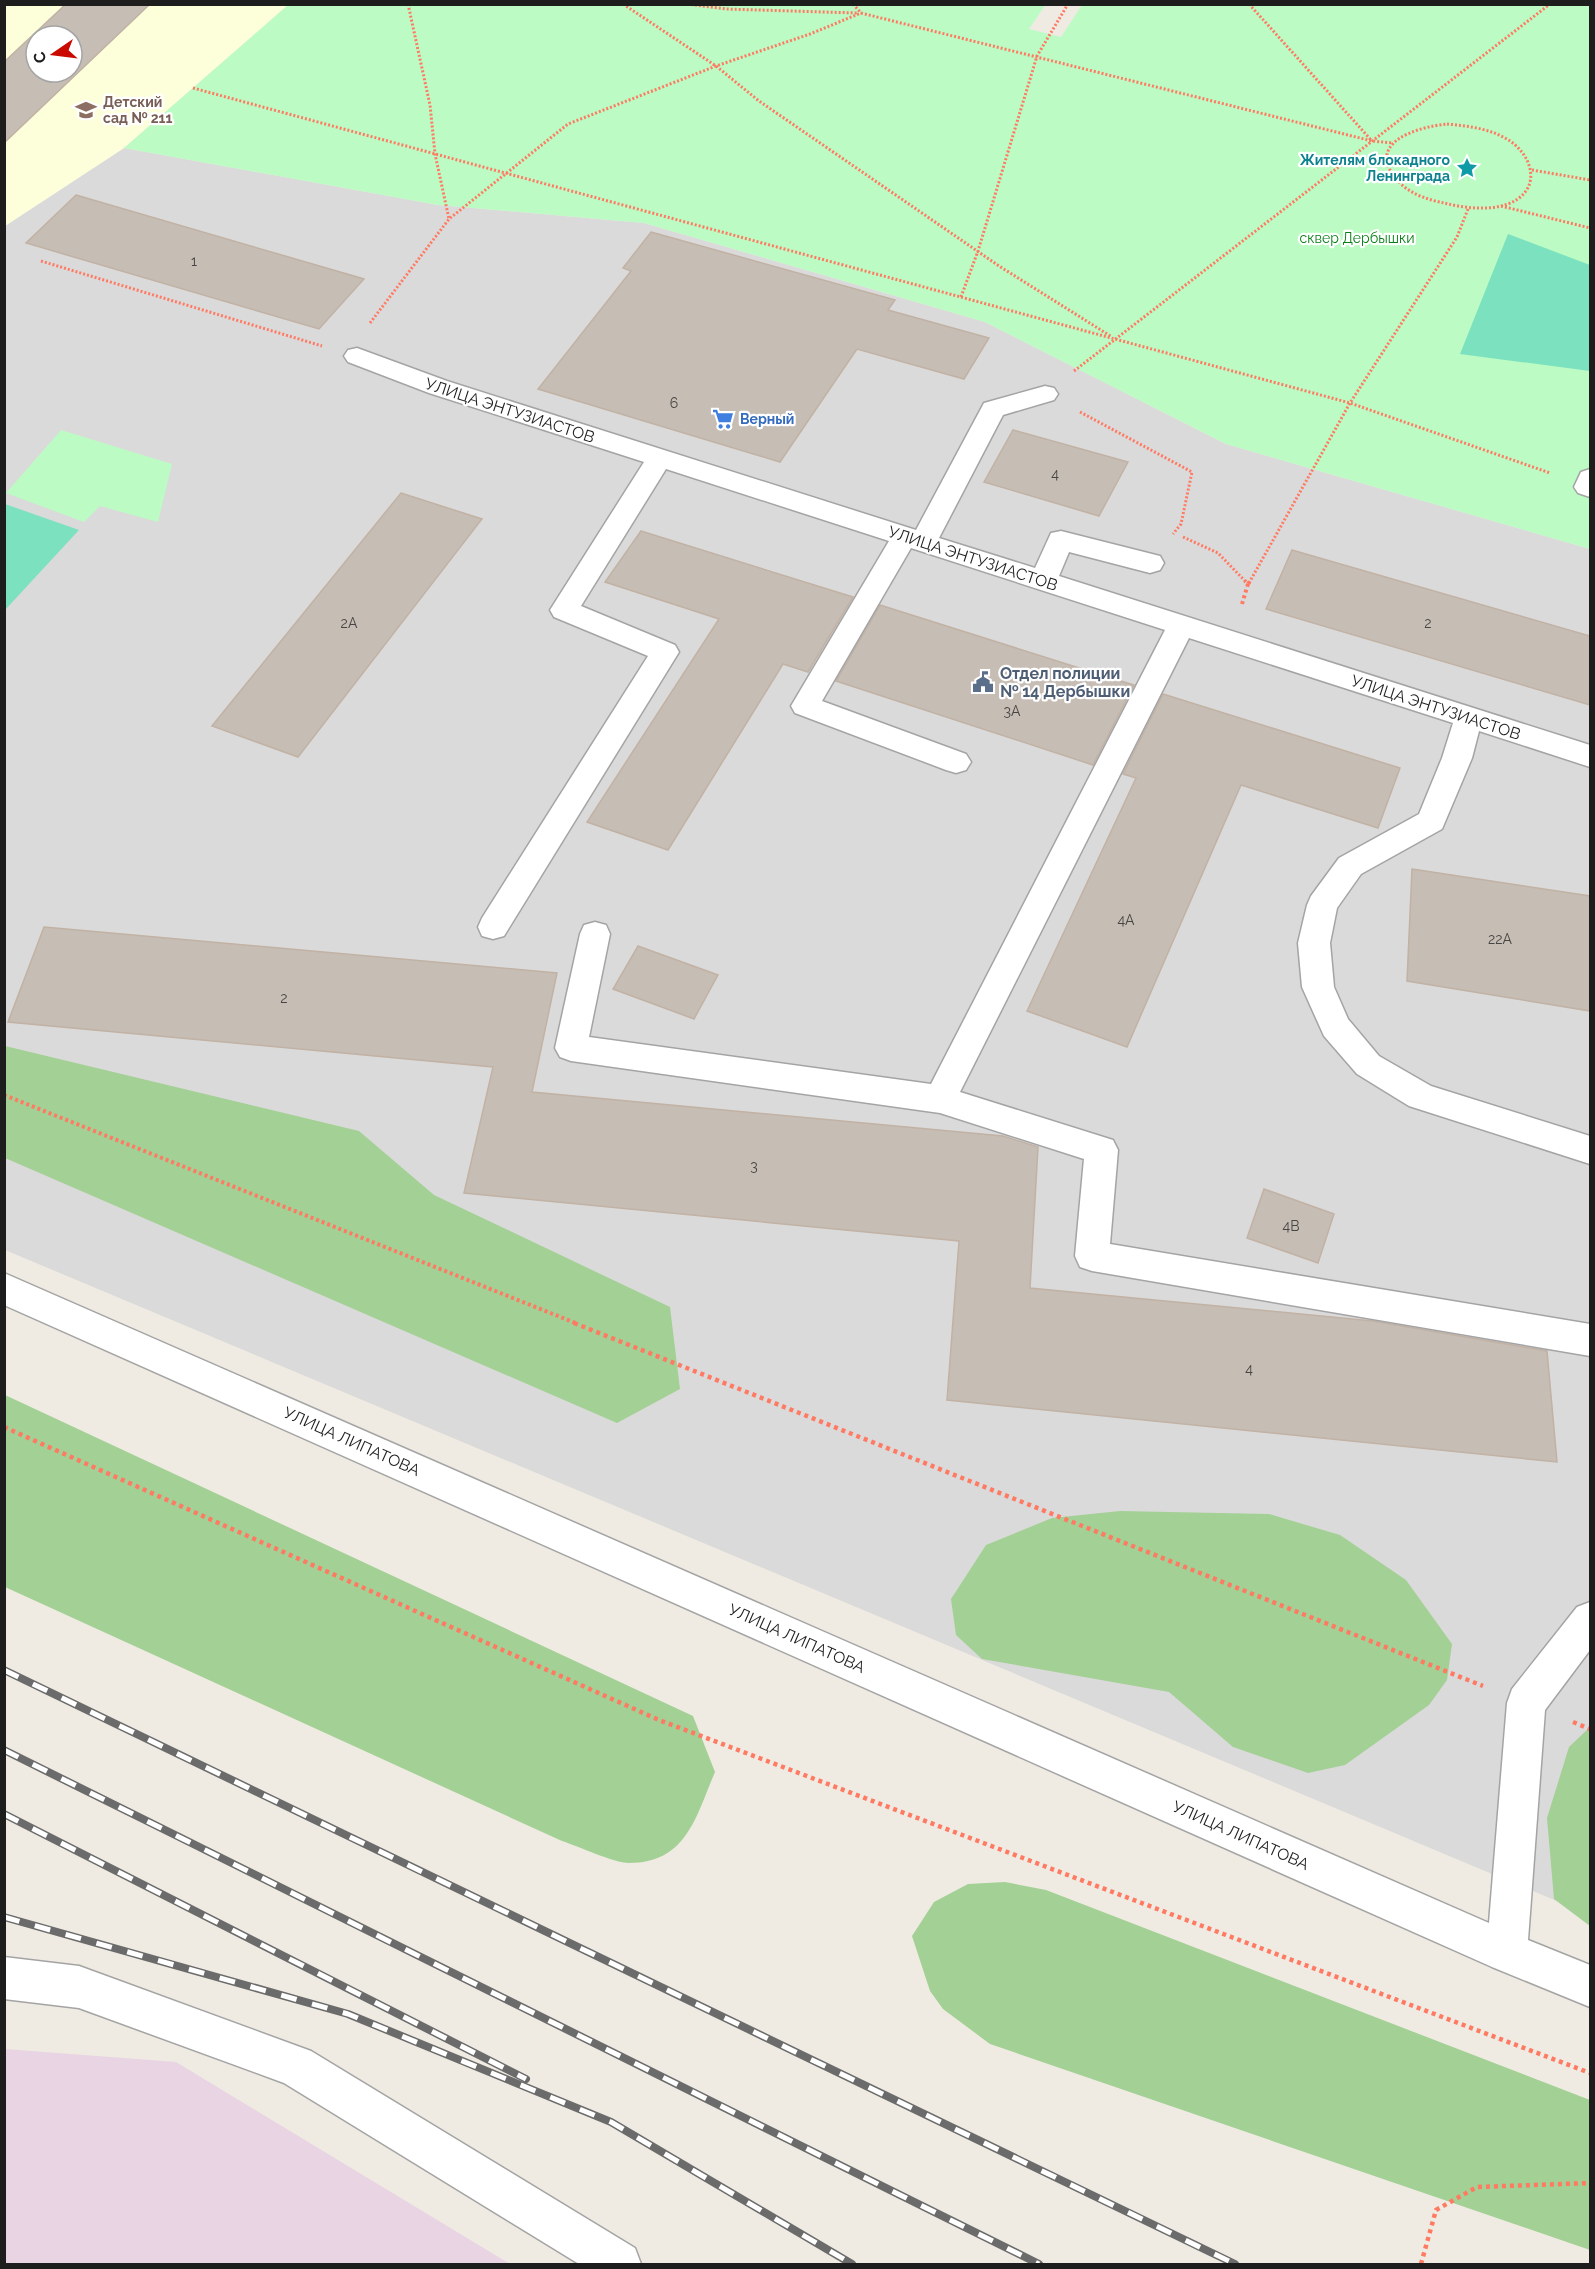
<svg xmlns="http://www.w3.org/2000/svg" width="1595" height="2269" font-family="Raleway,sans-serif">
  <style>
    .residential { fill: #dbdada }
    .industrial { fill: #e8d4e3 }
    .education { fill: #fdffdb; fill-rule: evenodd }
    .forest { fill: #a3d095 }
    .park { fill: #bcfbc4 }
    .pitch { fill: #7ce1bf }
    .building { fill: #c6bdb5; stroke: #c1b2a4; stroke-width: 1.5; fill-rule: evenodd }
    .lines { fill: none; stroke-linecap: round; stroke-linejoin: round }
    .minor-casing { stroke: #a4a4a4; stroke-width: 3 }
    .path-far2 { stroke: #ff7a63; stroke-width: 3; stroke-dasharray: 2 2; stroke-linecap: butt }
    .path-far1 { stroke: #ff7a63; stroke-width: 4; stroke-dasharray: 3 3; stroke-linecap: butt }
    .path { stroke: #ff7a63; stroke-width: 4.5; stroke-dasharray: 4 4; stroke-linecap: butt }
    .minor { fill: #fff; fill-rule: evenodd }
    .rail-casing { stroke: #6b6b6b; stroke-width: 8 }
    .rail { stroke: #fff; stroke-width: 5; stroke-dasharray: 16; stroke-linecap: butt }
    .labels { text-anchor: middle; stroke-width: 4.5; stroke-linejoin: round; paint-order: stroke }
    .far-education-label { font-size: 14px; font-weight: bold; fill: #785e54; stroke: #fff; text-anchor: start }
    .far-culture-label { font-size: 14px; font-weight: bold; fill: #0d838f; stroke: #fff; text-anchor: end }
    .far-park-label { font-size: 14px; fill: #077f16; stroke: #fff }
    .number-label { font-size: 14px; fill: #474543 }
    .far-shop-label { font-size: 14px; font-weight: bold; fill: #366cbe; stroke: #fff; text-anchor: start }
    .street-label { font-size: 16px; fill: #1d1d1d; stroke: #fff }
    .service-label { font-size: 16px; font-weight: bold; fill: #4e5e75; stroke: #fff; text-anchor: start }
  </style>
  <rect width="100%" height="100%" fill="#efebe2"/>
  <!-- residential -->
  <polygon class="residential" points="124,148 438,205 644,223 985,322 1226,444 1590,549 1590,1915 5,1250 5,226"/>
  <!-- industrial -->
  <polygon class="industrial" points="5,2049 176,2062 510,2264 5,2264"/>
  <!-- education -->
  <path class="education" d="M 5,5 L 288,5 L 124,148 L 5,226 ZM 36,36 L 72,36 L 72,72 L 36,72 Z"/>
  <!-- forest -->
  <g class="forest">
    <polygon points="5,1046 359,1131 434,1195 670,1307 680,1389 617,1423 5,1158"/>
    <path d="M 5,1395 L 693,1716 L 715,1772 C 696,1816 687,1863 629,1863 C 614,1863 578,1846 562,1841 L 5,1587 Z"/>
    <polygon points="1120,1511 1269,1514 1340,1535 1406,1580 1452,1644 1447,1680 1429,1705 1345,1765 1308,1773 1233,1747 1169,1692 982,1659 956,1635 951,1599 986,1545 1052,1518"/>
    <polygon points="1590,1727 1590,1926 1554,1899 1547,1818 1569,1747"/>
    <polygon points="1005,1882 1046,1890 1590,2100 1590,2250 990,2044 943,2009 930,1991 912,1936 934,1902 968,1884"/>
  </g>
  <!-- park -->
  <g class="park">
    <polygon points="1046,4 1029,29 1061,37 1082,5 1590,5 1590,549 1226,444 985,322 644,223 438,205 124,148 288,5"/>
    <polygon points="61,430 172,464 158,522 100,506 84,522 6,493"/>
  </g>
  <!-- pitch -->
  <g class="pitch">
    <polygon points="1508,234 1590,265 1590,371 1460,354"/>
    <polygon points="5,504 79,530 5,610 4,504"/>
  </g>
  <!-- building -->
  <g class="building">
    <path d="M 66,4 L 150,4 L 4,143 L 4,62 ZM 36,36 L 72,36 L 72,72 L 36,72 Z"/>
    <polygon points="76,195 364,279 319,329 26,243"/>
    <polygon points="651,232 895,300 888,310 989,338 964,379 857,349 780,462 538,389 631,271 623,268"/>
    <polygon points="1013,430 1128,462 1099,516 984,482"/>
    <polygon points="401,493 482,519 298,757 212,726"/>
    <polygon points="641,531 853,597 808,672 783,664 668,850 587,822 719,619 605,582"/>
    <polygon points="1292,550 1590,636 1590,705 1266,609"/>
    <polygon points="880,605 1114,679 1134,685 1093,765 836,681"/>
    <polygon points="1163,694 1400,768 1378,828 1241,785 1127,1047 1027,1011 1136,778 1123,774"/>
    <polygon points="1412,869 1590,896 1590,1011 1407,981"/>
    <polygon points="44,927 557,973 532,1092 1003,1136 1038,1147 1030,1288 1373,1321 1547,1351 1557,1462 947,1400 959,1241 464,1193 493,1067 8,1022"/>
    <polygon points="638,946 718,975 694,1019 613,989"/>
    <polygon points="1264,1189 1334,1214 1318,1263 1247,1238"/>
  </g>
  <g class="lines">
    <defs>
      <g id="minor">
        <polygon points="357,348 447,381 916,530 984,403 1045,386 1054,388 1058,394 1054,400 1003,415 939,538 1035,568 1051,533 1061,531 1160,556 1164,563 1160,570 1150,573 1069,552 1059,576 1590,745 1590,767 1479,731 1472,758 1442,829 1361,874 1337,908 1330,943 1334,987 1348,1019 1379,1056 1431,1086 1590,1136 1590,1164 1409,1106 1357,1074 1324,1036 1302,987 1298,943 1307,905 1311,896 1339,858 1419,814 1442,758 1453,723 1189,638 960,1092 1113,1140 1118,1150 1110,1244 1590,1324 1590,1356 1092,1271 1080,1267 1075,1256 1084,1159 940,1113 571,1061 560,1057 555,1048 580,934 584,925 595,922 606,925 610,934 589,1037 931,1084 1165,630 911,548 822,701 966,754 971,762 966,770 956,773 946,770 795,713 791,706 889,541 666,469 581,606 675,645 679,652 504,936 493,939 482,936 478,927 482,918 648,656 554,617 550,610 644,462 429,393 348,362 344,356 348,350"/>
        <polygon points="1590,469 1590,497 1578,493 1574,487 1581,472"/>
        <polygon points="4,1273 1489,1923 1507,1703 1512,1689 1577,1607 1590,1602 1590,1650 1545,1710 1528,1940 1590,1965 1590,2007 1492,1967 4,1305"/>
        <polygon points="4,1957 79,1966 311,2051 635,2248 641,2264 579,2264 284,2083 79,2008 4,1999"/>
      </g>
    </defs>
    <!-- minor casing -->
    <use href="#minor" class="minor-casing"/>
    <!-- path-far2 -->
    <g class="path-far2">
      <polyline points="408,4 430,105 435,154 449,219"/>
      <polyline points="623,4 716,66 759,101 999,266 1112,337"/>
      <polyline points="687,4 726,9 857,13"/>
      <polyline points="853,4 861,13 1372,141 1393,143"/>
      <polyline points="1249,4 1372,141"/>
      <polyline points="193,88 1350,403 1550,473"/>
      <path d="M 1447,124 C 1467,126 1487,128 1505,138 C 1533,153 1544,190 1508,204 C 1488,211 1464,208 1444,203 C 1429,200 1410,194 1399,182 C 1362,143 1417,127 1447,124 Z"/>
      <polyline points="1532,170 1590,180"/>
      <polyline points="1501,206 1590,228"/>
      <polyline points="41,261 322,346"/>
      <polyline points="961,297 978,251 1037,56 1068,4"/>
      <polyline points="370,323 449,219 568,124 716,66 810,34 861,13"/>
      <polyline points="1074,371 1550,4"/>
      <polyline points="1080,412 1192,472 1181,524 1173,534"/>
      <polyline points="1183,537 1218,553 1247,583"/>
      <polyline points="1249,583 1350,403 1457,237 1468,209"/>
    </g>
    <!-- path-far1 -->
    <g class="path-far1">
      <polyline points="1248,584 1250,581"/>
      <polyline points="1242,604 1248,584 1245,581"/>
      <polyline points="4,1095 578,1324"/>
    </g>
    <!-- path -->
    <g class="path">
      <polyline points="574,1323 1483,1686"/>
      <polyline points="4,1427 659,1720 1590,2073"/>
      <polyline points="1573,1722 1590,1729"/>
      <polyline points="1421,2264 1436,2210 1477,2187 1590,2183"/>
    </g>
    <!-- minor -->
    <use href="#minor" class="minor"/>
    <defs>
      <g id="rail">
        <polyline points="4,1670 1235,2264"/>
        <polyline points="4,1750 1039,2264"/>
        <polyline points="4,1814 526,2079"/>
        <polyline points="4,1917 348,2014 611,2122 852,2264"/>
      </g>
    </defs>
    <!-- rail casing -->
    <use href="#rail" class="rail-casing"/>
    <!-- rail -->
    <use href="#rail" class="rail"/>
  </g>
  <!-- icons -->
  <defs>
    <symbol id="school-bare" viewBox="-9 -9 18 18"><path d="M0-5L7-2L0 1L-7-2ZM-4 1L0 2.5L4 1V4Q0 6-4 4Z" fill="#8d6e63" stroke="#fff" stroke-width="2.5" paint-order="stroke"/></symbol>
    <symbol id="sight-bare" viewBox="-9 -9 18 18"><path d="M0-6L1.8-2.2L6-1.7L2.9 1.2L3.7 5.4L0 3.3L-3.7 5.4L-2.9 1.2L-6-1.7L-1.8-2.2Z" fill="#0f9aa8" stroke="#fff" stroke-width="2.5" paint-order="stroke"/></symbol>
    <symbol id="supermarket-bare" viewBox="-9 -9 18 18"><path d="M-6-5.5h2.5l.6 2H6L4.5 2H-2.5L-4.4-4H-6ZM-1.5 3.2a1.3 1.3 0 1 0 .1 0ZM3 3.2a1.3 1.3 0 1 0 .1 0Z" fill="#3f7fe0" stroke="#fff" stroke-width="2.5" paint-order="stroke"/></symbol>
    <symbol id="civic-bare" viewBox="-9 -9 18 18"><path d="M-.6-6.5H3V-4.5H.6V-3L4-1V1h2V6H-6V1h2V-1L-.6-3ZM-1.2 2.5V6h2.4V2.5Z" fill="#5c6f8a" stroke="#fff" stroke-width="2.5" paint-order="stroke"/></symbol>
  </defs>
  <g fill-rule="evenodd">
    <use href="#school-bare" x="71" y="95" width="30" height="30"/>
    <use href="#sight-bare" x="1452" y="153" width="30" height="30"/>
    <use href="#supermarket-bare" x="708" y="404" width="30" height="30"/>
    <use href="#civic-bare" x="968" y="667" width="30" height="30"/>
  </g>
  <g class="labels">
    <!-- far-education labels -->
    <g class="far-education-label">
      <text x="103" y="107">Детский<tspan x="103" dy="16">сад № 211</tspan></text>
    </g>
    <!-- far-culture labels -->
    <g class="far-culture-label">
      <text x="1450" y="165">Жителям блокадного<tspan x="1450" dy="16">Ленинграда</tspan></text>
    </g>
    <!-- far-park labels -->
    <g class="far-park-label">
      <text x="1357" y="243">сквер Дербышки</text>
    </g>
    <!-- number labels -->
    <g class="number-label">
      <text x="194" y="266">1</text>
      <text x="674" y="408">6</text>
      <text x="1055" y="479">4</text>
      <text x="349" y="628">2А</text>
      <text x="1428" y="628">2</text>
      <text x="1012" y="716">3А</text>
      <text x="1126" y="925">4А</text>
      <text x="1500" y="944">22А</text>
      <text x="284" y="1003">2</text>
      <text x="754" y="1171">3</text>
      <text x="1291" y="1231">4В</text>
      <text x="1249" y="1374">4</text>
    </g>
    <!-- far-shop labels -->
    <g class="far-shop-label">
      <text x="740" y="424">Верный</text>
    </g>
    <!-- street labels -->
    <g class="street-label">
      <text transform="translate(510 410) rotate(18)" y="6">УЛИЦА ЭНТУЗИАСТОВ</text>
      <text transform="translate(973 558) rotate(18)" y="6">УЛИЦА ЭНТУЗИАСТОВ</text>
      <text transform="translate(1436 707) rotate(18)" y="6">УЛИЦА ЭНТУЗИАСТОВ</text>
      <text transform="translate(352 1441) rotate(24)" y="6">УЛИЦА ЛИПАТОВА</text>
      <text transform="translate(797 1638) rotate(24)" y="6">УЛИЦА ЛИПАТОВА</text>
      <text transform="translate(1241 1835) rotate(24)" y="6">УЛИЦА ЛИПАТОВА</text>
    </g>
    <!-- service labels -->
    <g class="service-label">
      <text x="1000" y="679">Отдел полиции<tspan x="1000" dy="18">№ 14 Дербышки</tspan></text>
    </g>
  </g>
  <!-- border -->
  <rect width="1595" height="2269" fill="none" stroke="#1d1d1d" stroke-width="12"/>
  <!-- north arrow -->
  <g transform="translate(54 54) rotate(256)"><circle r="28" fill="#ffffff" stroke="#a5a5a5" stroke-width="1.5"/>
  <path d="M0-4.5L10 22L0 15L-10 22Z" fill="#ca0900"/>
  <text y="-9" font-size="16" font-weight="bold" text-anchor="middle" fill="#1d1d1d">С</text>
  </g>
</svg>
